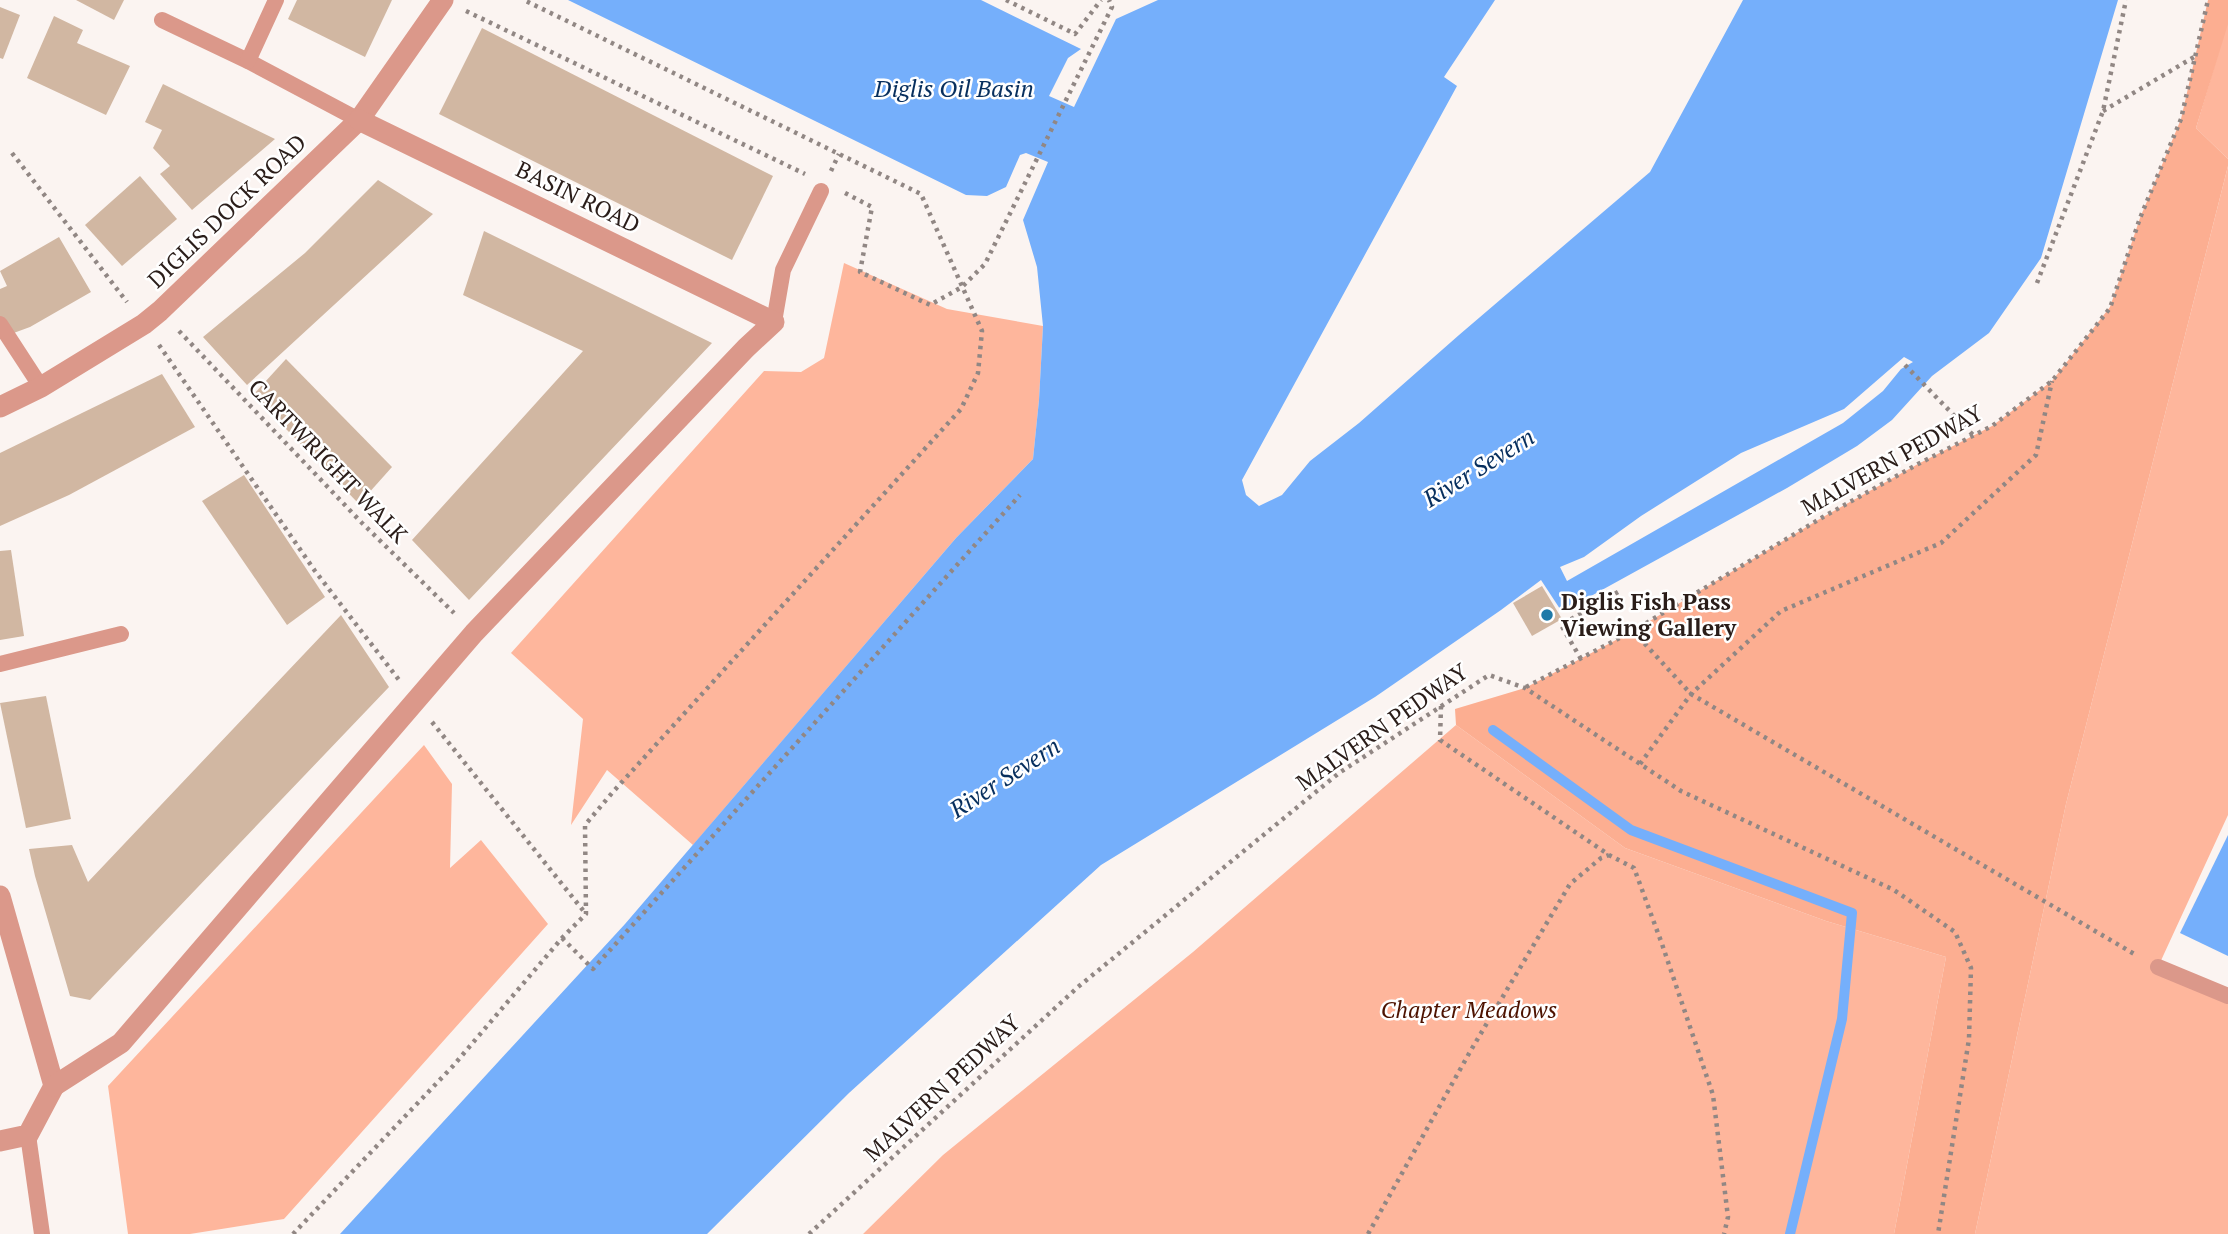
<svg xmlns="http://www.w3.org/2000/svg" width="2228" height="1234" font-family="'PT Serif',serif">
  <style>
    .green { fill: #feb69c }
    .forest { fill: #fcae91 }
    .water { fill: #75affb; fill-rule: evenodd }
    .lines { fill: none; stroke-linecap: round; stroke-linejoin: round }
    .stream { stroke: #75affb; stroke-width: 10 }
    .building { fill: #d1b7a2 }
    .path { stroke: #918784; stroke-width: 4.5; stroke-dasharray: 3.5 5; stroke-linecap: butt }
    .lane { stroke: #db988a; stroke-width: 16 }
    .street { stroke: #db988a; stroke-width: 21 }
    .poi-dot { fill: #1f7aa8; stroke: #fff; stroke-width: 2.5 }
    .labels { text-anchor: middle; stroke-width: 5; stroke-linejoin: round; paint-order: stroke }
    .street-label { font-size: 23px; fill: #2a1d19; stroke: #fff }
    .poi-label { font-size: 23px; font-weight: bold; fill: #2a1d19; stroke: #fff; text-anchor: start }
    .park-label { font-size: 23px; font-style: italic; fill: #4e1300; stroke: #fff }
    .water-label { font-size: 24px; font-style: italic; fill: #072f5e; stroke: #fff }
  </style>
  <rect width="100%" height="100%" fill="#fbf4f1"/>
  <!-- green -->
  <g class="green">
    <polygon points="2227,24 2228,24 2228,159 2196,128"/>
    <polygon points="2228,166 2228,815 2158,967 2228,1002 2228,1234 1975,1234 2066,804"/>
    <polygon points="844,263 947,309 1043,326 1039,400 1033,459 956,538 693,845 607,770 571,825 583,719 511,653 764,371 801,372 824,358"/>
    <polygon points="1456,725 1625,848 1826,921 1946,957 1894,1234 863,1234 943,1155 1193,952"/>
    <polygon points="424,745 452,784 450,868 481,840 548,924 284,1219 190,1234 128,1234 108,1086"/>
  </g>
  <!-- forest -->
  <polygon class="forest" points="2208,0 2228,0 2228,24 2196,128 2228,159 2228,166 2066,804 1975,1234 1894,1234 1946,957 1826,921 1625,848 1456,725 1455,709 1525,688 1633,631 1823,517 1918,464 1992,426 2052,381 2110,307 2140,218 2181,119"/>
  <!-- water -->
  <g class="water">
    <path d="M 568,0 L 981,0 L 1081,49 L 1068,58 L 1049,96 L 1074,107 L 1116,19 L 1158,0 L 1495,0 L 1444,77 L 1457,86 L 1242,480 L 1246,495 L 1259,506 L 1282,495 L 1310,461 L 1359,423 L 1459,335 L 1650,172 L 1743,0 L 2118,0 L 2041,258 L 1989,333 L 1932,376 L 1892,420 L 1857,446 L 1787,488 L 1562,612 L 1541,580 L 1501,610 L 1375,697 L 1101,865 L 849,1093 L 707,1234 L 340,1234 L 625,924 L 956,538 L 1033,459 L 1039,400 L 1043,326 L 1037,267 L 1023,220 L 1048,162 L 1026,153 L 1020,155 L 1006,187 L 987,196 L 966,195 ZM 1904,357 L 1913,362 L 1901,369 L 1883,391 L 1843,423 L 1567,581 L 1560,567 L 1584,557 L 1641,516 L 1741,453 L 1844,409 Z"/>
    <polygon points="2228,835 2228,956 2180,933"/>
  </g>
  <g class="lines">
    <!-- stream -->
    <polyline class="stream" points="1493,730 1631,830 1852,913 1842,1019 1790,1234"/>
  </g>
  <!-- building -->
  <g class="building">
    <polygon points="76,0 124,0 114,20"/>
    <polygon points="297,0 392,0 365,57 288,19"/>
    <polygon points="0,7 20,15 3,59 0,58"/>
    <polygon points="54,16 83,30 77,43 130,66 106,115 27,78"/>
    <polygon points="482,28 773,176 732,260 439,114"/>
    <polygon points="163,84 275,139 192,210 160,174 170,166 153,148 162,130 145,122"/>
    <polygon points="140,176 177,219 122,266 85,225"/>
    <polygon points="378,180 433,214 247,385 203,337 305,253"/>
    <polygon points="484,231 712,343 469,600 412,540 583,351 463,295"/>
    <polygon points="59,237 91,292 30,327 0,338 0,289 7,286 0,271"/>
    <polygon points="286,359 392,467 359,504 253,395"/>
    <polygon points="162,374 195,427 69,495 0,526 0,453"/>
    <polygon points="244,475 325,597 287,625 202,501"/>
    <polygon points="11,550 24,636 0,640 0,551"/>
    <polygon points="1542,586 1562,619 1532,636 1513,603"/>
    <polygon points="341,615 389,687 90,1000 70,996 35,876 29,849 72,845 88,882"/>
    <polygon points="46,696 71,819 26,828 0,703"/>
  </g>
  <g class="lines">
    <!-- path -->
    <g class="path">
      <polyline points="1006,0 1075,34 1101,0"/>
      <polyline points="466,11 805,174"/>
      <polyline points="2103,111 2194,57"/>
      <polyline points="12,153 127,302"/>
      <polyline points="831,171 839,154"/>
      <polyline points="845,193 872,207 860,272 930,305 962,287 985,264 1112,7 1109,0"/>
      <polyline points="2037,283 2103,111 2126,0"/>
      <polyline points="179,331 362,523 454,613"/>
      <polyline points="159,345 315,571 399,680"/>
      <polyline points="1905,365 1974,436"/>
      <polyline points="1633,631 1691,694 2136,955"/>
      <polyline points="1581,659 1561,625 1618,592"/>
      <polyline points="1526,687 1633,631 1823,517 1918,464 1992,426 2052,381 2110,308 2140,218 2181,119 2208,0"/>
      <polyline points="1441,706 1440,740 1609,855 1634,868 1662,944 1713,1095 1728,1217 1724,1234"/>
      <polyline points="432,722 586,914"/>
      <polyline points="1640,764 1691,694 1781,611 1941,543 2036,455 2052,381"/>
      <polyline points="562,938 593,969 1020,495"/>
      <polyline points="293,1234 453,1066 562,938 586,914 585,825 612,793 961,409 978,373 982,331 921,194 524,0"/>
      <polyline points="809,1234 1078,987 1339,773 1489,675 1525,688 1681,791 1894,890 1955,932 1971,968 1969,1039 1938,1234"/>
      <polyline points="1368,1234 1471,1050 1570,884 1601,858 1609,855"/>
    </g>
    <!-- lane -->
    <g class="lane">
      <polyline points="162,20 248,61 359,120"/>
      <polyline points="248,61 276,0"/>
      <polyline points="774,322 783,270 821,191"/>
      <polyline points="0,324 41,387"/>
      <polyline points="0,664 121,634"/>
      <polyline points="2158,967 2228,996"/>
      <polyline points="28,1135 42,1234"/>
    </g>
    <!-- street -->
    <g class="street">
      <polyline points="0,407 41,387 144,324 160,311 359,120 443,0"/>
      <polyline points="0,896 54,1086 28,1135 0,1141"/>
      <polyline points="54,1086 121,1043 474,633 746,348 774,322 359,120"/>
    </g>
  </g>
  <!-- markers -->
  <circle class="poi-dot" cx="1547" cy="615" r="7"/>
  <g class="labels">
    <!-- street labels -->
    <g class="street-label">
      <text transform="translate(578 197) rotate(26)" y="8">BASIN ROAD</text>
      <text transform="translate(227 211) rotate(-44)" y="8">DIGLIS DOCK ROAD</text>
      <text transform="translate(1892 460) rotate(-29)" y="8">MALVERN PEDWAY</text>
      <text transform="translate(328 461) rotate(46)" y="8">CARTWRIGHT WALK</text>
      <text transform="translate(1382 727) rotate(-35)" y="8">MALVERN PEDWAY</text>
      <text transform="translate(942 1088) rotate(-43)" y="8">MALVERN PEDWAY</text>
    </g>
    <!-- poi labels -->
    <g class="poi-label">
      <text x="1561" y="610">Diglis Fish Pass<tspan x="1561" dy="26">Viewing Gallery</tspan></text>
    </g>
    <!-- park labels -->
    <g class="park-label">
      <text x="1469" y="1018">Chapter Meadows</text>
    </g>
    <!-- water labels -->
    <g class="water-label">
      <text x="954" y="97">Diglis Oil Basin</text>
      <text transform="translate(1479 468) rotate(-32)" y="8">River Severn</text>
      <text transform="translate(1005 778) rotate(-33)" y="8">River Severn</text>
    </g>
  </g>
</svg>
